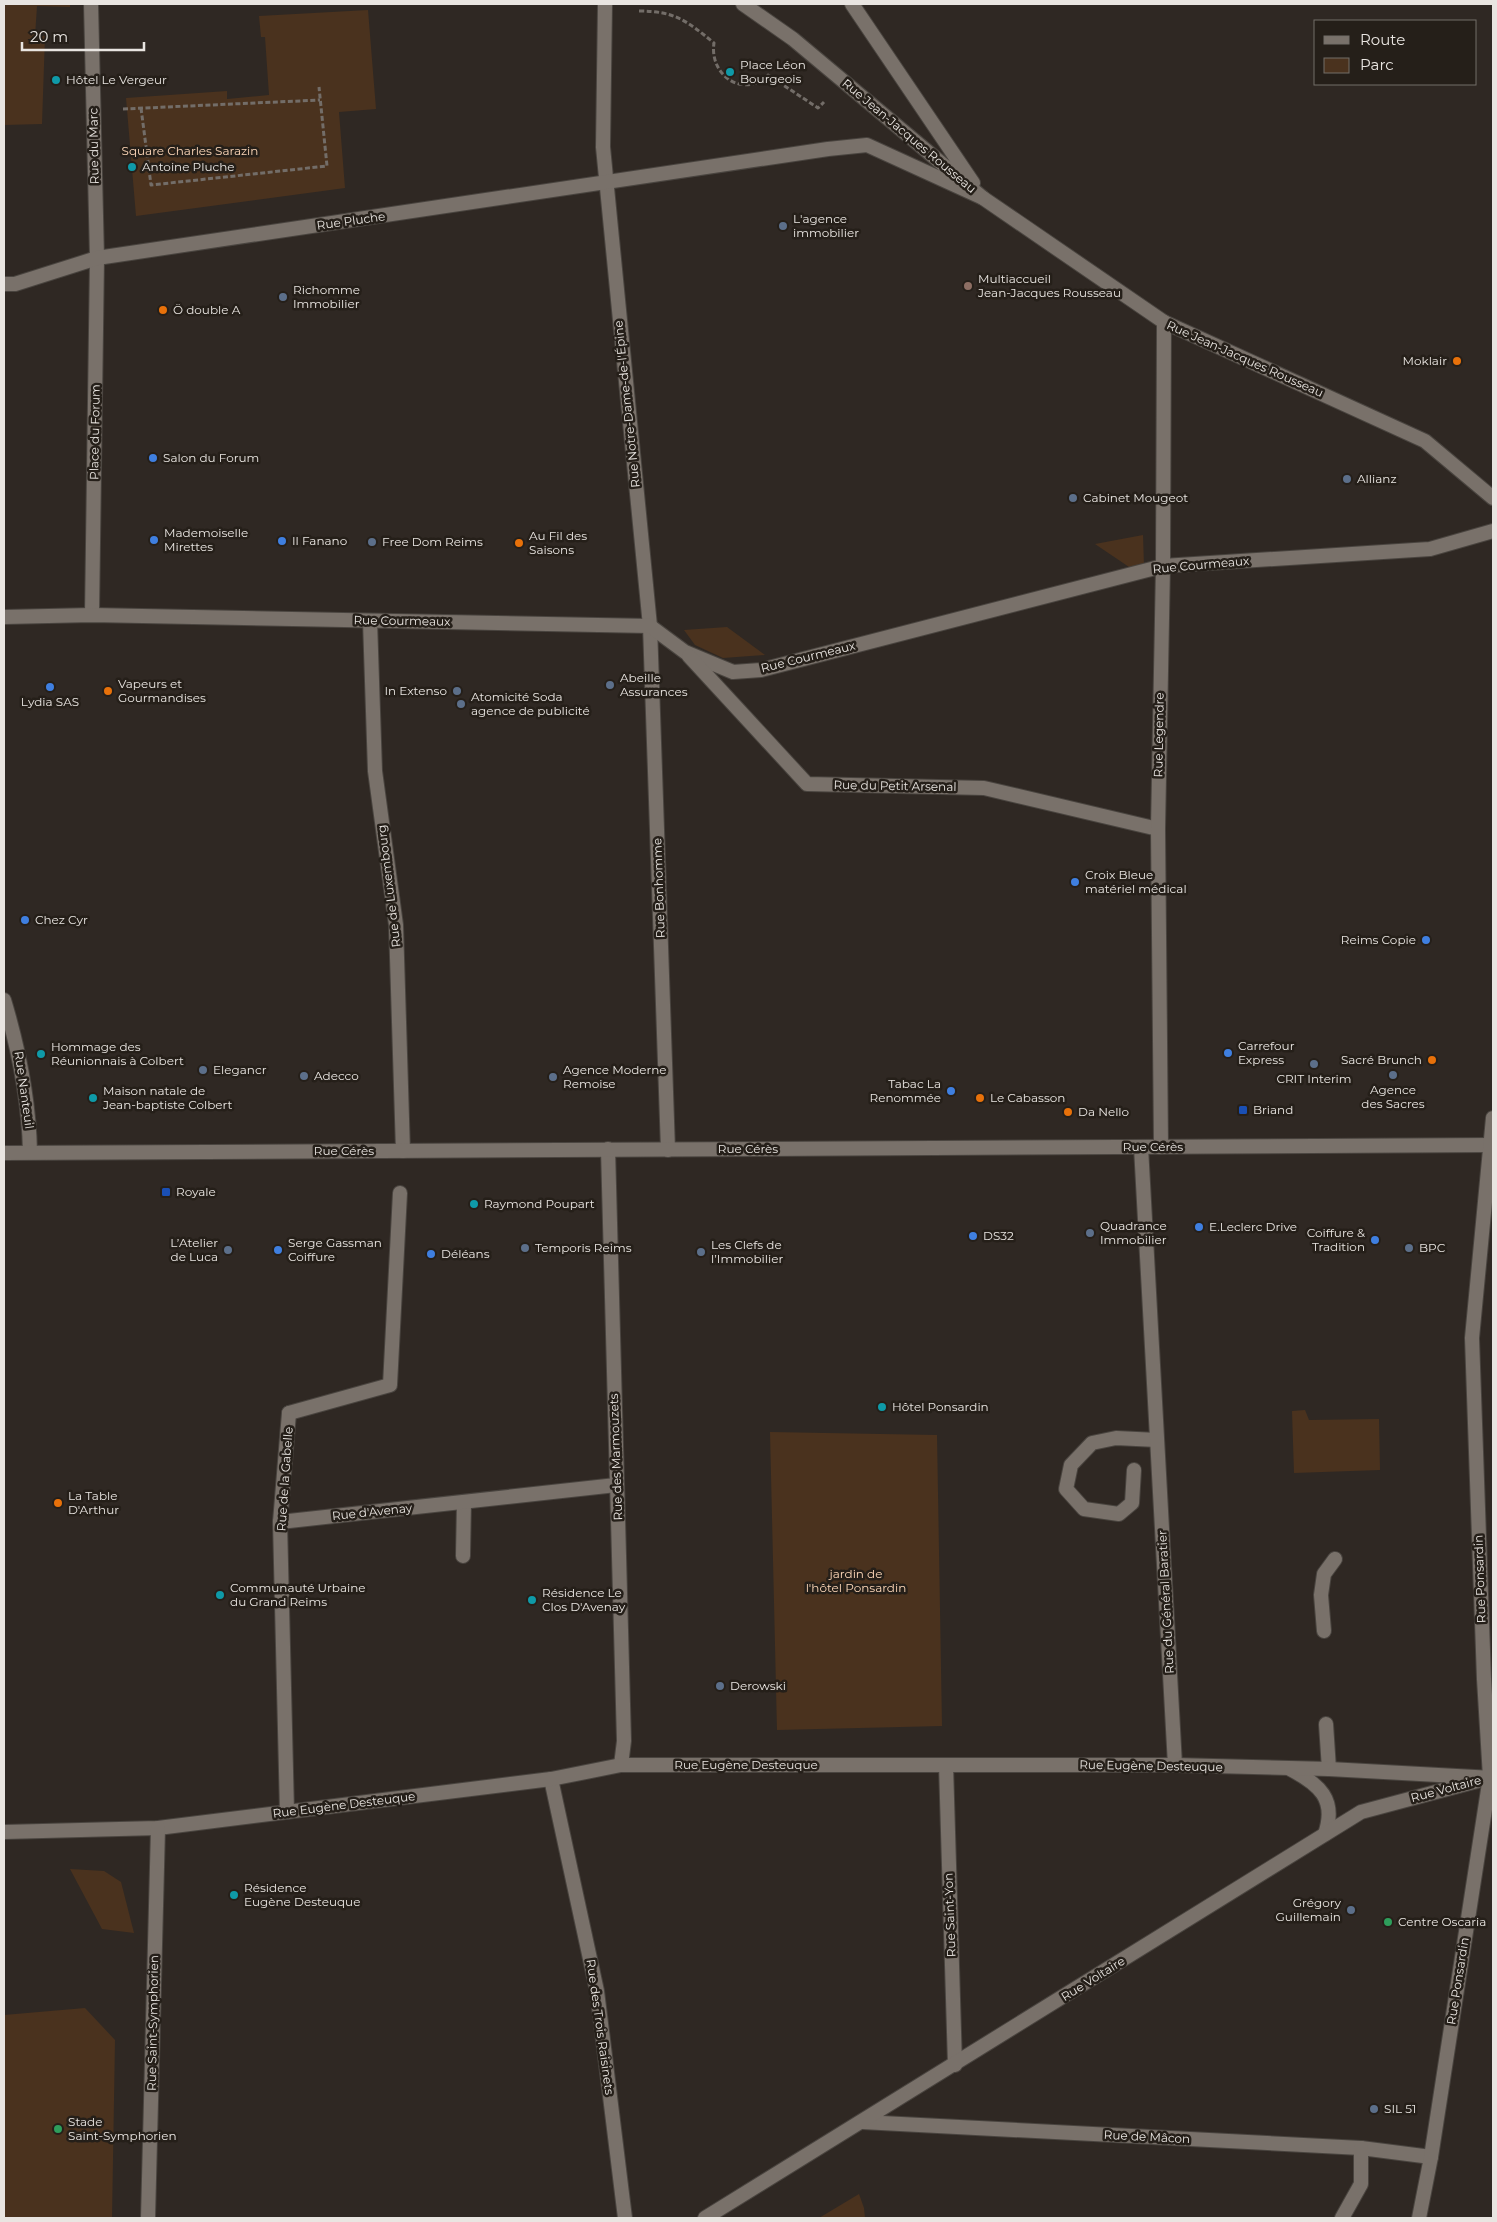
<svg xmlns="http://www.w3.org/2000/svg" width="1497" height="2222" font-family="Montserrat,sans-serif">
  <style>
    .green { fill: #4a321e }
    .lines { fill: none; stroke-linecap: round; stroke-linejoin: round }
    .service-casing { stroke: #49443f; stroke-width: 16 }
    .pedestrian-casing { stroke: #49443f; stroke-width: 16 }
    .minor-casing { stroke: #49443f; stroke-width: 16 }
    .path { stroke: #736d68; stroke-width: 3; stroke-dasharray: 5 2.5; stroke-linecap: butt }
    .service { stroke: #79716a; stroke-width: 14 }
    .pedestrian { stroke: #79716a; stroke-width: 14 }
    .minor { stroke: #79716a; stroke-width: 14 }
    .culture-dot { fill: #0f9aa8; stroke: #251f19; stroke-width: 2 }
    .service-dot { fill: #5c6f8a; stroke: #251f19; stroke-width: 2 }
    .education-dot { fill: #8d6e63; stroke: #251f19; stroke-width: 2 }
    .food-dot { fill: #e8710a; stroke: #251f19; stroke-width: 2 }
    .shop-dot { fill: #3f7fe0; stroke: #251f19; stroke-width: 2 }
    .transit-dot { fill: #1a4fb4; stroke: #251f19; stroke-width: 2 }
    .leisure-dot { fill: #2e9e5b; stroke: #251f19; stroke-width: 2 }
    .labels { text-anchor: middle; stroke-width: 5; stroke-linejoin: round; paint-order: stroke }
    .poi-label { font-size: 12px; fill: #e9e5e1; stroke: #251f19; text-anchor: start }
    .street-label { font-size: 12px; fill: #e9e5e1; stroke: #251f19 }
    .park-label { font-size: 12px; fill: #fed8b9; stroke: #251f19 }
  </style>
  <rect width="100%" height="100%" fill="#2f2823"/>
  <!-- green -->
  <g class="green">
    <polygon points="4,4 70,4 70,7 37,6 35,36 45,36 42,124 4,125"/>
    <polygon points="368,10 376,109 339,112 345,188 136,216 126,98 227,91 227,99 269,95 265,37 261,37 259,16"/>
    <polygon points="1143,535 1144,566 1132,569 1095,544"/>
    <polygon points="727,627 765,655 723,658 695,645 684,630"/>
    <polygon points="1305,1410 1309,1420 1379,1419 1380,1470 1294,1473 1292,1411"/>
    <polygon points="770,1432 937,1435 942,1726 777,1730"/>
    <polygon points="70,1869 104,1871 121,1882 134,1933 102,1929"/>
    <polygon points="85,2008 115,2040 112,2218 4,2218 4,2015"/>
    <polygon points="859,2194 864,2208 865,2218 819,2218"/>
  </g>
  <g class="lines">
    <defs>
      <g id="service">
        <polyline points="1134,1470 1132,1503 1119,1514 1084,1509 1066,1489 1071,1465 1092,1443 1116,1438 1157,1440"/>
        <polyline points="463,1556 464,1502"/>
        <polyline points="1324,1631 1321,1595 1324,1574 1335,1559"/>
        <polyline points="1326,1724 1329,1769"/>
      </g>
      <polyline id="pedestrian" points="289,1413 390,1385 400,1193"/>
      <g id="minor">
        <polyline points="91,4 97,258 92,615"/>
        <polyline points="605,4 603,147 650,626 668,1150"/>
        <polyline points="743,4 793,39 983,198 1164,322 1425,441 1493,498"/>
        <polyline points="852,4 973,183"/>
        <polyline points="4,284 15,284 97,258 828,149 867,145 983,198"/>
        <polyline points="4,617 92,615 650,626 685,652 733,672 761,670 1163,566 1430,549 1493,531"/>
        <polyline points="370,621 375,771 396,925 403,1151"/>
        <polyline points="689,656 807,784 984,788 1158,829"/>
        <path d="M 4,1000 C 19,1050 29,1100 30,1152"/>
        <polyline points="1141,1147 1175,1765"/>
        <polyline points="1161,1147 1158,829 1163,566 1164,322"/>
        <polyline points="608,1149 624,1741 621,1765"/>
        <polyline points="4,1153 1493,1145"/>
        <polyline points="280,1522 616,1485"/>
        <polyline points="946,1765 955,2065"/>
        <path d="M 1290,1769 C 1319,1784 1337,1799 1325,1834"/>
        <polyline points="551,1779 597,1991 625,2218"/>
        <polyline points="287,1812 280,1522 289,1413"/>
        <polyline points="4,1832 158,1828 551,1779 621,1765 1175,1765 1329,1769 1493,1778"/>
        <polyline points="862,2122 1361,2148 1431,2157"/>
        <polyline points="148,2218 158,1828"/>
        <polyline points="705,2218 1361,1812 1477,1781"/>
        <polyline points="1342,2218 1361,2184 1361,2148"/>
        <polyline points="1419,2218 1431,2157 1490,1777 1484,1679 1472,1338 1493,1118"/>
      </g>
    </defs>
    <!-- service casing -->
    <use href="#service" class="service-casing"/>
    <!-- pedestrian casing -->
    <use href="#pedestrian" class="pedestrian-casing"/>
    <!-- minor casing -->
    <use href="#minor" class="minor-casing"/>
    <!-- path -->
    <g class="path">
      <path d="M 639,11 C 675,11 687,21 714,43 C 709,75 743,99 768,75 L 818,108 L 824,102"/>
      <polyline points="141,108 151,185 327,166 319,87"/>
      <polyline points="123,109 320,100"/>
    </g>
    <!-- service -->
    <use href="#service" class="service"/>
    <!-- pedestrian -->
    <use href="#pedestrian" class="pedestrian"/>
    <!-- minor -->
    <use href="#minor" class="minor"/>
  </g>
  <!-- markers -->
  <g class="culture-dot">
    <circle cx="730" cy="72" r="5"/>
    <circle cx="56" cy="80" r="5"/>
    <circle cx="132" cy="167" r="5"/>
    <circle cx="41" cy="1054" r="5"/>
    <circle cx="93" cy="1098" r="5"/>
    <circle cx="474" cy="1204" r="5"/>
    <circle cx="882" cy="1407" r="5"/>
    <circle cx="220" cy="1595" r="5"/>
    <circle cx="532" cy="1600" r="5"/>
    <circle cx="234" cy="1895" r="5"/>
  </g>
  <g class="service-dot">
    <circle cx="783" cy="226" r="5"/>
    <circle cx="283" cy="297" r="5"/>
    <circle cx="1347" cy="479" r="5"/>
    <circle cx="1073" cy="498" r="5"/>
    <circle cx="372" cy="542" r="5"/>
    <circle cx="610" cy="685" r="5"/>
    <circle cx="457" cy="691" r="5"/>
    <circle cx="461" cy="704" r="5"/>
    <circle cx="1314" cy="1064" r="5"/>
    <circle cx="203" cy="1070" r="5"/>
    <circle cx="1393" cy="1075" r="5"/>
    <circle cx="304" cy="1076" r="5"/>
    <circle cx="553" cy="1077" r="5"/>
    <circle cx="1090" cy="1233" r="5"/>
    <circle cx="525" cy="1248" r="5"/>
    <circle cx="1409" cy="1248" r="5"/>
    <circle cx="228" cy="1250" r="5"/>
    <circle cx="701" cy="1252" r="5"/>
    <circle cx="720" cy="1686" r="5"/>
    <circle cx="1351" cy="1910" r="5"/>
    <circle cx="1374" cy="2109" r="5"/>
  </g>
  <circle class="education-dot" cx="968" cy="286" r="5"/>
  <g class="food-dot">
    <circle cx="163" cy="310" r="5"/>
    <circle cx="1457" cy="361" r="5"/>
    <circle cx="519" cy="543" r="5"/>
    <circle cx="108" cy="691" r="5"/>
    <circle cx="1432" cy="1060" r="5"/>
    <circle cx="980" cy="1098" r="5"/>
    <circle cx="1068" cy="1112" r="5"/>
    <circle cx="58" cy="1503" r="5"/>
  </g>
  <g class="shop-dot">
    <circle cx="153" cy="458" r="5"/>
    <circle cx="154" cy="540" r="5"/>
    <circle cx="282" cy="541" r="5"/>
    <circle cx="50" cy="687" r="5"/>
    <circle cx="1075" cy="882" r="5"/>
    <circle cx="25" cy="920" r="5"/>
    <circle cx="1426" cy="940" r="5"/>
    <circle cx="1228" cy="1053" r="5"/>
    <circle cx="951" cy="1091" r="5"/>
    <circle cx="1199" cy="1227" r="5"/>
    <circle cx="973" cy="1236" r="5"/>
    <circle cx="1375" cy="1240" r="5"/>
    <circle cx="278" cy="1250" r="5"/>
    <circle cx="431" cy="1254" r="5"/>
  </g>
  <g class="transit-dot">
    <rect x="1238" y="1105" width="10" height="10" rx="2.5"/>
    <rect x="161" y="1187" width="10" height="10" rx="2.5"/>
  </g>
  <g class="leisure-dot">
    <circle cx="1388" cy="1922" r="5"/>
    <circle cx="58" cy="2129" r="5"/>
  </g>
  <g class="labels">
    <!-- poi labels -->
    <g class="poi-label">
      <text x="740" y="69">Place Léon<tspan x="740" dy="14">Bourgeois</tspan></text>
      <text x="66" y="84">Hôtel Le Vergeur</text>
      <text x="142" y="171">Antoine Pluche</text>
      <text x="793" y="223">L'agence<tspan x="793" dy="14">immobilier</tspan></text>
      <text x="978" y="283">Multiaccueil<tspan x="978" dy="14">Jean-Jacques Rousseau</tspan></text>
      <text x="293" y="294">Richomme<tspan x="293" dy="14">Immobilier</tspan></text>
      <text x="173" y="314">Ö double A</text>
      <text x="1447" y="365" text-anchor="end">Moklair</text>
      <text x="163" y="462">Salon du Forum</text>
      <text x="1357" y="483">Allianz</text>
      <text x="1083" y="502">Cabinet Mougeot</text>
      <text x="164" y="537">Mademoiselle<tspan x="164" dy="14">Mirettes</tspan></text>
      <text x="529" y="540">Au Fil des<tspan x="529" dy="14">Saisons</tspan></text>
      <text x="292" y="545">Il Fanano</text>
      <text x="382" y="546">Free Dom Reims</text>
      <text x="620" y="682">Abeille<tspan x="620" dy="14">Assurances</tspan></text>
      <text x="118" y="688">Vapeurs et<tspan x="118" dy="14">Gourmandises</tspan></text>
      <text x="447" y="695" text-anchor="end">In Extenso</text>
      <text x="471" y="701">Atomicité Soda<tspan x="471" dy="14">agence de publicité</tspan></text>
      <text x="50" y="706" text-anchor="middle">Lydia SAS</text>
      <text x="1085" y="879">Croix Bleue<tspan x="1085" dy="14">matériel médical</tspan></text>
      <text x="35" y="924">Chez Cyr</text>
      <text x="1416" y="944" text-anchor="end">Reims Copie</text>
      <text x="1238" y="1050">Carrefour<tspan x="1238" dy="14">Express</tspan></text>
      <text x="51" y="1051">Hommage des<tspan x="51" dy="14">Réunionnais à Colbert</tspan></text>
      <text x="1422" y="1064" text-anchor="end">Sacré Brunch</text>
      <text x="213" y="1074">Elegancr</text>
      <text x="563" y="1074">Agence Moderne<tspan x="563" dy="14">Remoise</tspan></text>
      <text x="314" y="1080">Adecco</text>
      <text x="1314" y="1083" text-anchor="middle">CRIT Interim</text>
      <text x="941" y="1088" text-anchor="end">Tabac La<tspan x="941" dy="14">Renommée</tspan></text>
      <text x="1393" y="1094" text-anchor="middle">Agence<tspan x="1393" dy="14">des Sacres</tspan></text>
      <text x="103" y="1095">Maison natale de<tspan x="103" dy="14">Jean-baptiste Colbert</tspan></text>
      <text x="990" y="1102">Le Cabasson</text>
      <text x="1253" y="1114">Briand</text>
      <text x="1078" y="1116">Da Nello</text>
      <text x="176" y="1196">Royale</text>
      <text x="484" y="1208">Raymond Poupart</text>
      <text x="1100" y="1230">Quadrance<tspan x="1100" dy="14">Immobilier</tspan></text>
      <text x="1209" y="1231">E.Leclerc Drive</text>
      <text x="1365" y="1237" text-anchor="end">Coiffure &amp;<tspan x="1365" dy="14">Tradition</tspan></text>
      <text x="983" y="1240">DS32</text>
      <text x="218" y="1247" text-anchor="end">L’Atelier<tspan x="218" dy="14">de Luca</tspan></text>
      <text x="288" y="1247">Serge Gassman<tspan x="288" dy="14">Coiffure</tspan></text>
      <text x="711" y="1249">Les Clefs de<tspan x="711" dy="14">l’Immobilier</tspan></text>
      <text x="535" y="1252">Temporis Reims</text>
      <text x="1419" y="1252">BPC</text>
      <text x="441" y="1258">Déléans</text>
      <text x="892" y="1411">Hôtel Ponsardin</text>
      <text x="68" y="1500">La Table<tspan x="68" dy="14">D'Arthur</tspan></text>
      <text x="230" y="1592">Communauté Urbaine<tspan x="230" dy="14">du Grand Reims</tspan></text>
      <text x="542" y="1597">Résidence Le<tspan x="542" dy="14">Clos D'Avenay</tspan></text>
      <text x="730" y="1690">Derowski</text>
      <text x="244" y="1892">Résidence<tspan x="244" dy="14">Eugène Desteuque</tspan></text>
      <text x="1341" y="1907" text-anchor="end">Grégory<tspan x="1341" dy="14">Guillemain</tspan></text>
      <text x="1398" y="1926">Centre Oscaria</text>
      <text x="1384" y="2113">SIL 51</text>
      <text x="68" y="2126">Stade<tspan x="68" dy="14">Saint-Symphorien</tspan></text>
    </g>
    <!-- street labels -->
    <g class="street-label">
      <text transform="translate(909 136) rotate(40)" y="4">Rue Jean-Jacques Rousseau</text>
      <text transform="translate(94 146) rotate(-91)" y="4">Rue du Marc</text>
      <text transform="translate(351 221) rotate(-8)" y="4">Rue Pluche</text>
      <text transform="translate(1245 359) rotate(24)" y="4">Rue Jean-Jacques Rousseau</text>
      <text transform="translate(627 404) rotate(-96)" y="4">Rue Notre-Dame-de-l'Épine</text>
      <text transform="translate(95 432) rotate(-89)" y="4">Place du Forum</text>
      <text transform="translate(1201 565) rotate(-5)" y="4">Rue Courmeaux</text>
      <text transform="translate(402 621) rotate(1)" y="4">Rue Courmeaux</text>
      <text transform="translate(808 657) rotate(-14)" y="4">Rue Courmeaux</text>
      <text transform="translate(1159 735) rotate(-89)" y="4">Rue Legendre</text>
      <text transform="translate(895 786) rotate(1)" y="4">Rue du Petit Arsenal</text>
      <text transform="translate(389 886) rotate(-97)" y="4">Rue de Luxembourg</text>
      <text transform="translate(659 888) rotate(-92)" y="4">Rue Bonhomme</text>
      <text transform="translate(24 1090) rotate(82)" y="4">Rue Nanteuil</text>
      <text x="1153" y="1151">Rue Cérès</text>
      <text x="748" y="1153">Rue Cérès</text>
      <text x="344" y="1155">Rue Cérès</text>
      <text transform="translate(616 1457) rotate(-92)" y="4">Rue des Marmouzets</text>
      <text transform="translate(285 1479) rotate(-86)" y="4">Rue de la Gabelle</text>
      <text transform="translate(372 1512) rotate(-6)" y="4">Rue d'Avenay</text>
      <text transform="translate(1480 1579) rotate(-92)" y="4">Rue Ponsardin</text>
      <text transform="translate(1166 1602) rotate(-93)" y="4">Rue du Général Baratier</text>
      <text x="746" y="1769">Rue Eugène Desteuque</text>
      <text transform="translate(1151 1766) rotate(1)" y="4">Rue Eugène Desteuque</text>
      <text transform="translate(1446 1789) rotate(-15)" y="4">Rue Voltaire</text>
      <text transform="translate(344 1805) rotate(-7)" y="4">Rue Eugène Desteuque</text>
      <text transform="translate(950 1915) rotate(-92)" y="4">Rue Saint-Yon</text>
      <text transform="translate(1093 1979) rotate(-32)" y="4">Rue Voltaire</text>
      <text transform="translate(1458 1981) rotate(-81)" y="4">Rue Ponsardin</text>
      <text transform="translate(153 2023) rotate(-89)" y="4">Rue Saint-Symphorien</text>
      <text transform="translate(600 2027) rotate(82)" y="4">Rue des Trois Raisinets</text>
      <text transform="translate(1147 2137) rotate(3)" y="4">Rue de Mâcon</text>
    </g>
    <!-- park labels -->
    <g class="park-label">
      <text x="190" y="155">Square Charles Sarazin</text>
      <text x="856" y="1578">jardin de<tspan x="856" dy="14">l'hôtel Ponsardin</tspan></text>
    </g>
  </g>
  <!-- border -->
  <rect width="1497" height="2222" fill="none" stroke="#e9e5e1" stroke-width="10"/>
  <!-- legend -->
  <rect x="1314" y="20" width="162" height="65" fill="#251f19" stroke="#736e69"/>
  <rect x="1324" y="36" width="25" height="8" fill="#79716a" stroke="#736e69"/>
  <text x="1360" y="45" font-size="15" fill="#e9e5e1">Route</text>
  <rect x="1324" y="58" width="25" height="15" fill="#4a321e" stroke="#736e69"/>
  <text x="1360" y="70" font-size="15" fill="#e9e5e1">Parc</text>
  <!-- scale -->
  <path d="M22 42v8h122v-8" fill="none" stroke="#e9e5e1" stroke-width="2.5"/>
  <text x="30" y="42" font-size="15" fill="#e9e5e1" stroke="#251f19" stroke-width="4" paint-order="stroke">20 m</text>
</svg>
